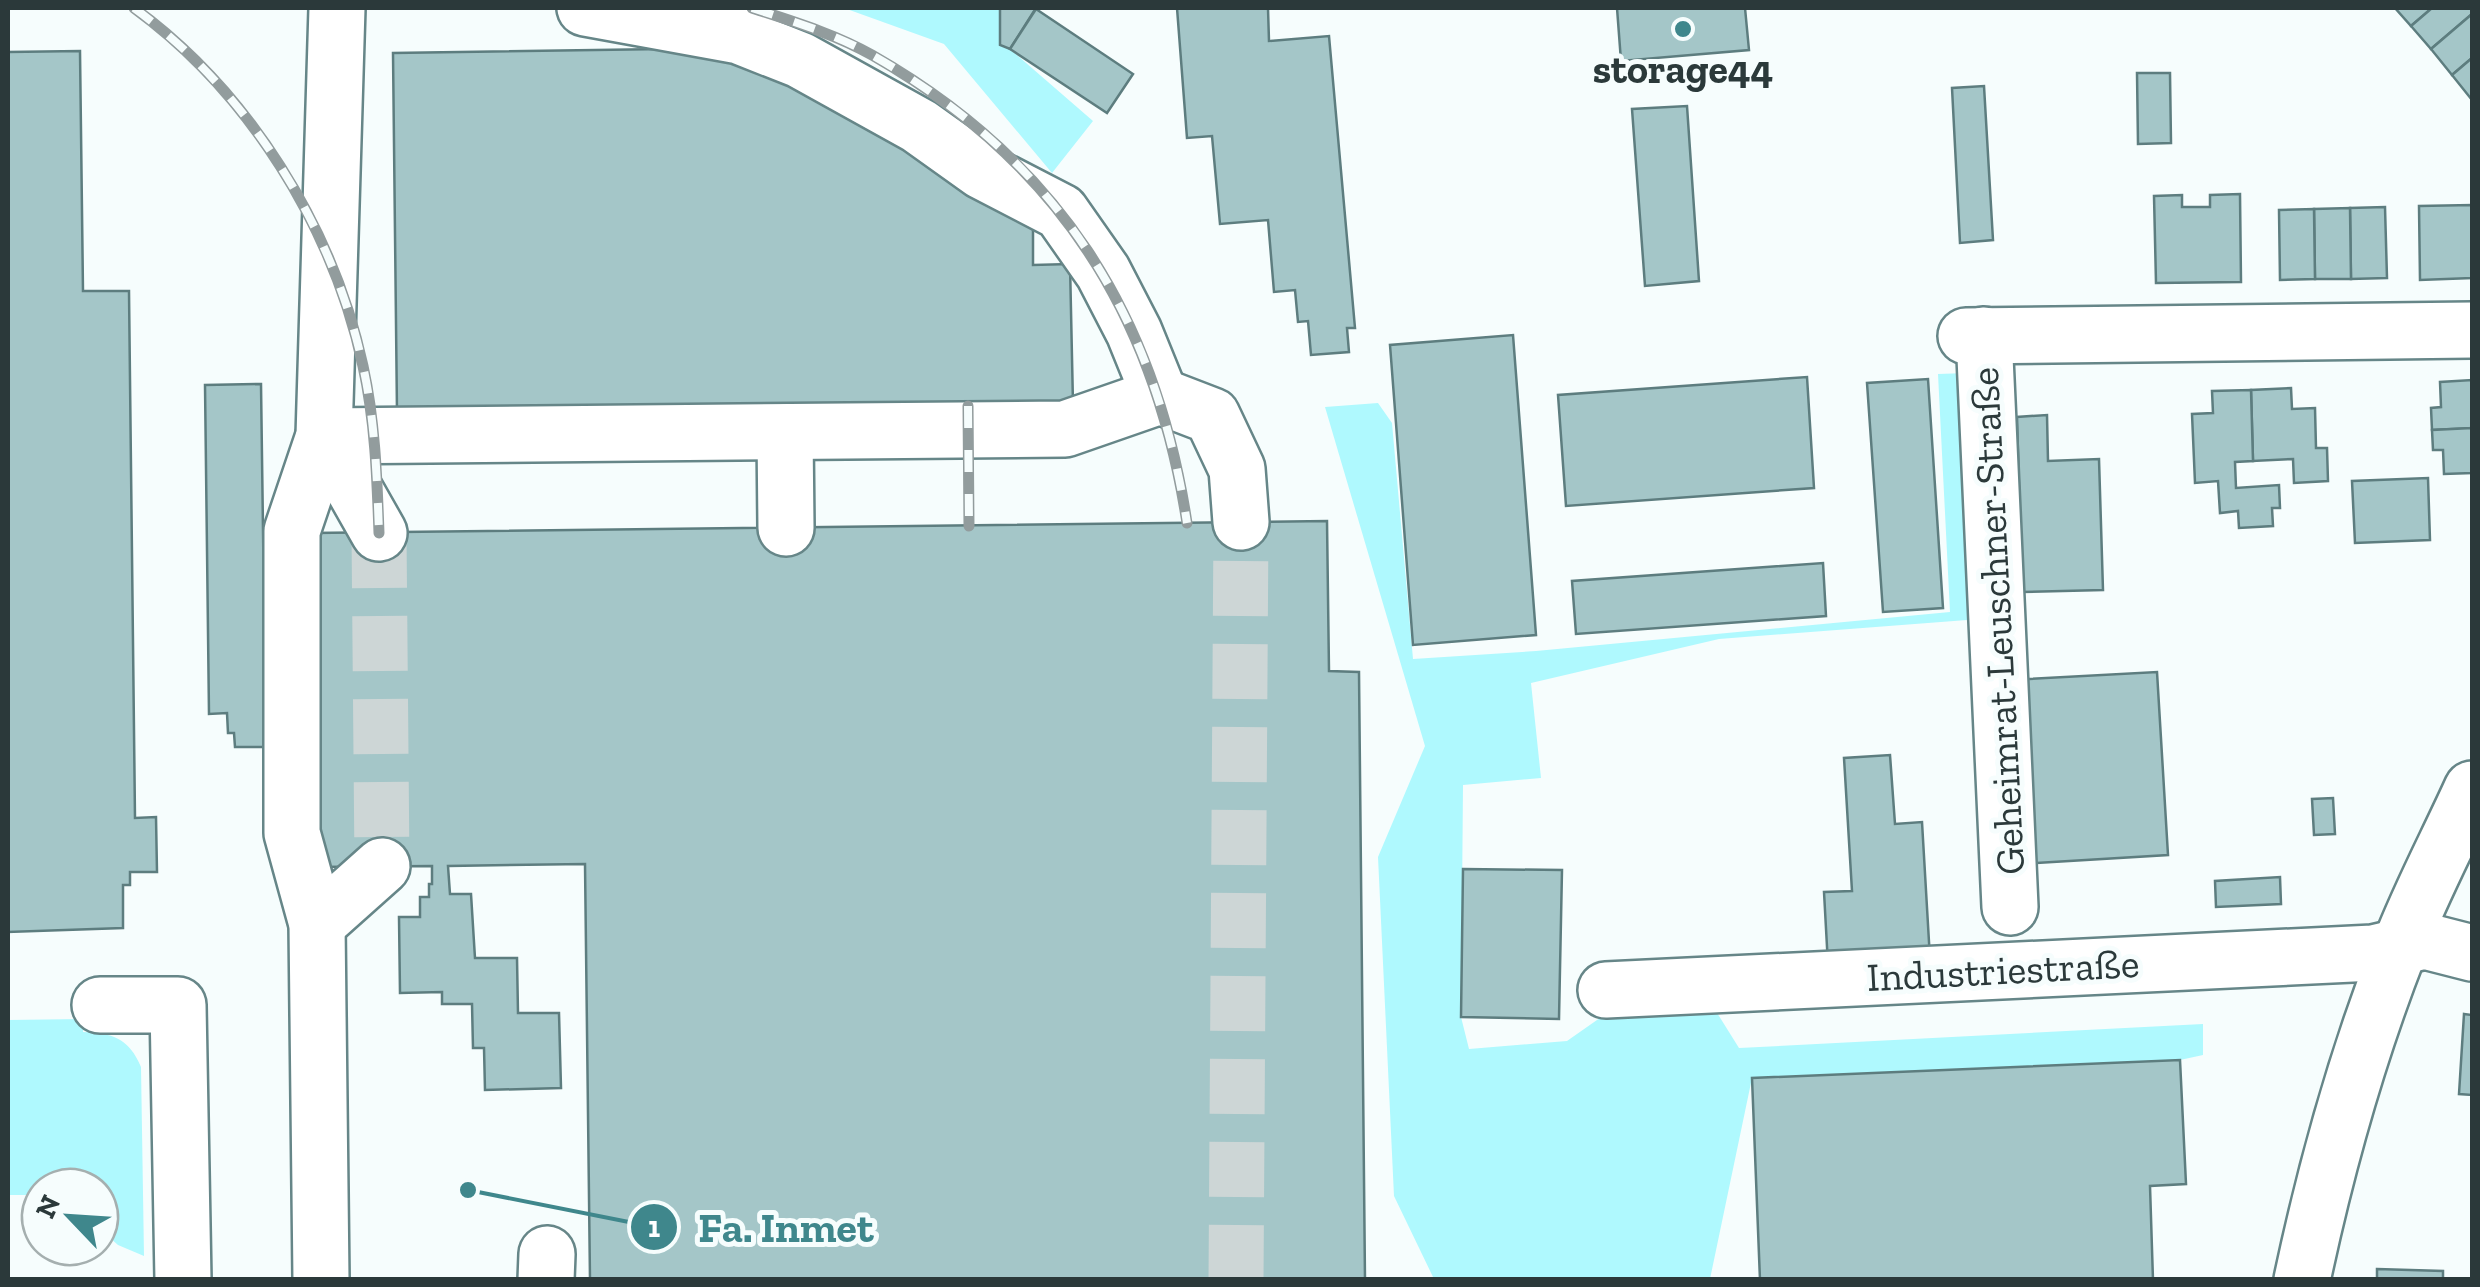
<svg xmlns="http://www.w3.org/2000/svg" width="2480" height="1287" font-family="'Zilla Slab',serif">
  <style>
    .green { fill: #aff9fe }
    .building { fill: #a4c6c8; stroke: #5d7d7f; stroke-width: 2.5 }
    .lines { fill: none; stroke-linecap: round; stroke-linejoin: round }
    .minor-tunnel { stroke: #cdd6d6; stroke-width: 55; stroke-dasharray: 55 28; stroke-linecap: butt }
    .minor-casing { stroke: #668688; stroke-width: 60 }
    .minor { stroke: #fff; stroke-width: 55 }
    .rail-casing { stroke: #929c9d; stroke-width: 11 }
    .rail { stroke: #f6fdfd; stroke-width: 8; stroke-dasharray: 22; stroke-linecap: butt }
    .poi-dot { fill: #3f878c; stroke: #f6fdfd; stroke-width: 4 }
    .labels { text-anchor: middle; stroke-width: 10; stroke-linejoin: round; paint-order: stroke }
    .poi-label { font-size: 40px; font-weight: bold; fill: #2b393a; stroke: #f6fdfd }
    .street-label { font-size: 40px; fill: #2b393a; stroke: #f6fdfd }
    .leader { fill: none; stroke: #3f878c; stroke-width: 4 }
    .callout-dot { fill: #3f878c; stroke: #f6fdfd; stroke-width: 4 }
    .mark-label { font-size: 30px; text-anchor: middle; font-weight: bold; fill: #fff }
    .callout-label { font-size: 42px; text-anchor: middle; font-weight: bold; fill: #3f878c; stroke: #f6fdfd; stroke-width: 10; stroke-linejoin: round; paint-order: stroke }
  </style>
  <rect width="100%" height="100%" fill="#f6fdfd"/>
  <!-- green -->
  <g class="green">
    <polygon points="844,8 1000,8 1000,45 1010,49 1093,121 1052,173 944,44"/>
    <polygon points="1967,373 1980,619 1719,639 1531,683 1541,778 1463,785 1461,1017 1469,1049 1567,1041 1607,1013 1714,1008 1739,1048 2203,1024 2203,1055 2180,1060 1752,1078 1710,1279 1434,1279 1394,1196 1378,857 1425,746 1325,407 1378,403 1392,423 1413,659 1536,651 1950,612 1938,374"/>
    <path d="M 83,1019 L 83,1032 C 112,1033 129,1038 141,1067 L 144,1256 L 118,1245 L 100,1229 L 100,1187 L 40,1187 L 40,1195 L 8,1195 L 8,1020 Z"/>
  </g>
  <!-- building -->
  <g class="building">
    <polygon points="1000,8 1036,8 1010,49 1000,45"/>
    <polygon points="1177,8 1268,8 1269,41 1329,36 1355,328 1347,328 1349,352 1311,355 1308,321 1298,322 1295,290 1274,292 1268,220 1220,224 1212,136 1187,138"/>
    <polygon points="1617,8 1745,8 1749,50 1621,61"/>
    <polygon points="2395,8 2432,8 2411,26"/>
    <polygon points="2432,8 2472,8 2472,14 2431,49 2411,26"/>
    <polygon points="1036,9 1133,74 1107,113 1010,49"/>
    <polygon points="2472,14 2472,58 2452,75 2431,49"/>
    <polygon points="734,48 1033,207 1033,265 1070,264 1073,404 397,413 393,53"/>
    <polygon points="80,51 83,291 129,291 135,818 156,817 157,872 130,872 130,885 123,885 123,928 8,932 8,52"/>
    <polygon points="2472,58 2472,100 2452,75"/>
    <polygon points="2137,73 2170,73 2171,143 2138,144"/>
    <polygon points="1984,86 1993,240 1960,243 1952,88"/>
    <polygon points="1687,106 1699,281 1645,286 1632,109"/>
    <polygon points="2240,194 2241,282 2156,283 2154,196 2182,195 2182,207 2210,207 2210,195"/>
    <polygon points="2472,205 2472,278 2420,280 2419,206"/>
    <polygon points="2385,207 2387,278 2351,279 2350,208"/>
    <polygon points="2350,208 2351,279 2315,279 2314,209"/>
    <polygon points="2314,209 2315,279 2280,280 2279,210"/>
    <polygon points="1513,335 1536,635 1413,645 1390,345"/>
    <polygon points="1807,377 1814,488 1566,506 1558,395"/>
    <polygon points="1928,379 1943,608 1883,612 1867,383"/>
    <polygon points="2472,380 2472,428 2432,430 2431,408 2441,407 2440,382"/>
    <polygon points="261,384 266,747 235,747 234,733 228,733 227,713 209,714 205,385"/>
    <polygon points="2291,388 2292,409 2315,408 2316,448 2327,448 2328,481 2294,483 2293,459 2253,461 2251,390"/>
    <polygon points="2251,390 2253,461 2235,462 2236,488 2279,485 2280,508 2272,508 2273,526 2239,528 2238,511 2220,513 2218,481 2195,483 2192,414 2213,413 2212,391"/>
    <polygon points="2047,415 2048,461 2099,459 2103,590 2022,592 2017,417"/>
    <polygon points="2472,428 2472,473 2444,474 2443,450 2433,450 2432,430"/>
    <polygon points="2428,478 2430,540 2355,543 2352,481"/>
    <polygon points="1327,521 1329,671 1359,672 1365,1280 590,1280 585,864 448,866 450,894 471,894 475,958 517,958 518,1013 559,1013 561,1088 485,1090 484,1048 473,1048 472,1004 442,1004 442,992 400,993 399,917 420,917 420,897 429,897 429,884 432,884 432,866 315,867 311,533"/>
    <polygon points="1823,563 1826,616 1576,634 1572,581"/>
    <polygon points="2157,672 2168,855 2021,864 2011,680"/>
    <polygon points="1890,755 1895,824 1922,822 1930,959 1828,965 1824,892 1852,891 1844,758"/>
    <polygon points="2333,798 2335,834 2314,835 2312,799"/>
    <polygon points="1463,869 1562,870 1559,1019 1461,1017"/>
    <polygon points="2280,877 2281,904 2216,907 2215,881"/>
    <polygon points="2464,1014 2472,1015 2472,1095 2459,1094"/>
    <polygon points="2180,1060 2186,1184 2150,1186 2153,1280 1760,1280 1752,1078"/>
    <polygon points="2377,1269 2443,1271 2443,1280 2377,1280"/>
  </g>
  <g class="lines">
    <!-- minor-tunnel -->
    <g class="minor-tunnel">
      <polyline points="379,533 382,866"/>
      <polyline points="1236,1280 1241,522"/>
    </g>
    <defs>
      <g id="minor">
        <polyline points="585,8 739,36 800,60 919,126 982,171 1061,212 1103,272 1134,332 1160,396"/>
        <polyline points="1984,335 2010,907"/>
        <polyline points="1966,336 2472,330"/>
        <polyline points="785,432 786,528"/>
        <polyline points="324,436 1065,429 1160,396 1212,416 1237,469 1241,522"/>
        <polyline points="324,436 379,533"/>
        <polyline points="317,924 382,866"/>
        <polyline points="1606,990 2373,953 2425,941 2472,953"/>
        <polyline points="100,1005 178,1005 183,1280"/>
        <polyline points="321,1280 317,924 292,833 292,531 324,436 337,8"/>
        <polyline points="546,1280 547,1254"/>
        <path d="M 2302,1280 C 2326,1167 2357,1056 2399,949 C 2420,894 2448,842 2472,789"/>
      </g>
    </defs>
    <!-- minor casing -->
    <use href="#minor" class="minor-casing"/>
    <!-- minor -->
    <use href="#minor" class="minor"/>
    <defs>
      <g id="rail">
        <path d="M 134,8 C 249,92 333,227 363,366 C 375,420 377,477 379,533"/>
        <path d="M 752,8 C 792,21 835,34 872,55 C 1058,161 1155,314 1187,523"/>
        <polyline points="968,406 969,526"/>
      </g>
    </defs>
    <!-- rail casing -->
    <use href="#rail" class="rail-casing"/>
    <!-- rail -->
    <use href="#rail" class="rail"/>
  </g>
  <!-- markers -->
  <circle class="poi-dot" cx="1683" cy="29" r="10"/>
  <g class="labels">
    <!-- poi labels -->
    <g class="poi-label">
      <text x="1683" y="83">storage44</text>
    </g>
    <!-- street labels -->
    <g class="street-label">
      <text transform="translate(1997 621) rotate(-93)" y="14">Geheimrat-Leuschner-Straße</text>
      <text transform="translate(2003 970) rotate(-3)" y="14">Industriestraße</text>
    </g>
  </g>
  <!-- callouts -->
  <path class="leader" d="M468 1190L654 1227"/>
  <g class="callout-dot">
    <circle cx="468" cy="1190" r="10"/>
    <circle cx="654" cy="1227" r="25"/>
  </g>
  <g class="mark-label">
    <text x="654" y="1237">1</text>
  </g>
  <g class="callout-label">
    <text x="786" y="1242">Fa. Inmet</text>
  </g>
  <!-- border -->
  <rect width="2480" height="1287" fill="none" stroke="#2b393a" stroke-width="20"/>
  <!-- north arrow -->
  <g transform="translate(70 1217) rotate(295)"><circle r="48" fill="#f6fdfd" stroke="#a5afaf" stroke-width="2.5"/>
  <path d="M0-8L18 38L0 25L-18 38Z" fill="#3f878c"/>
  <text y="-15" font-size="28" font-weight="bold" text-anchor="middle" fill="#2b393a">N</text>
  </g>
</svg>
